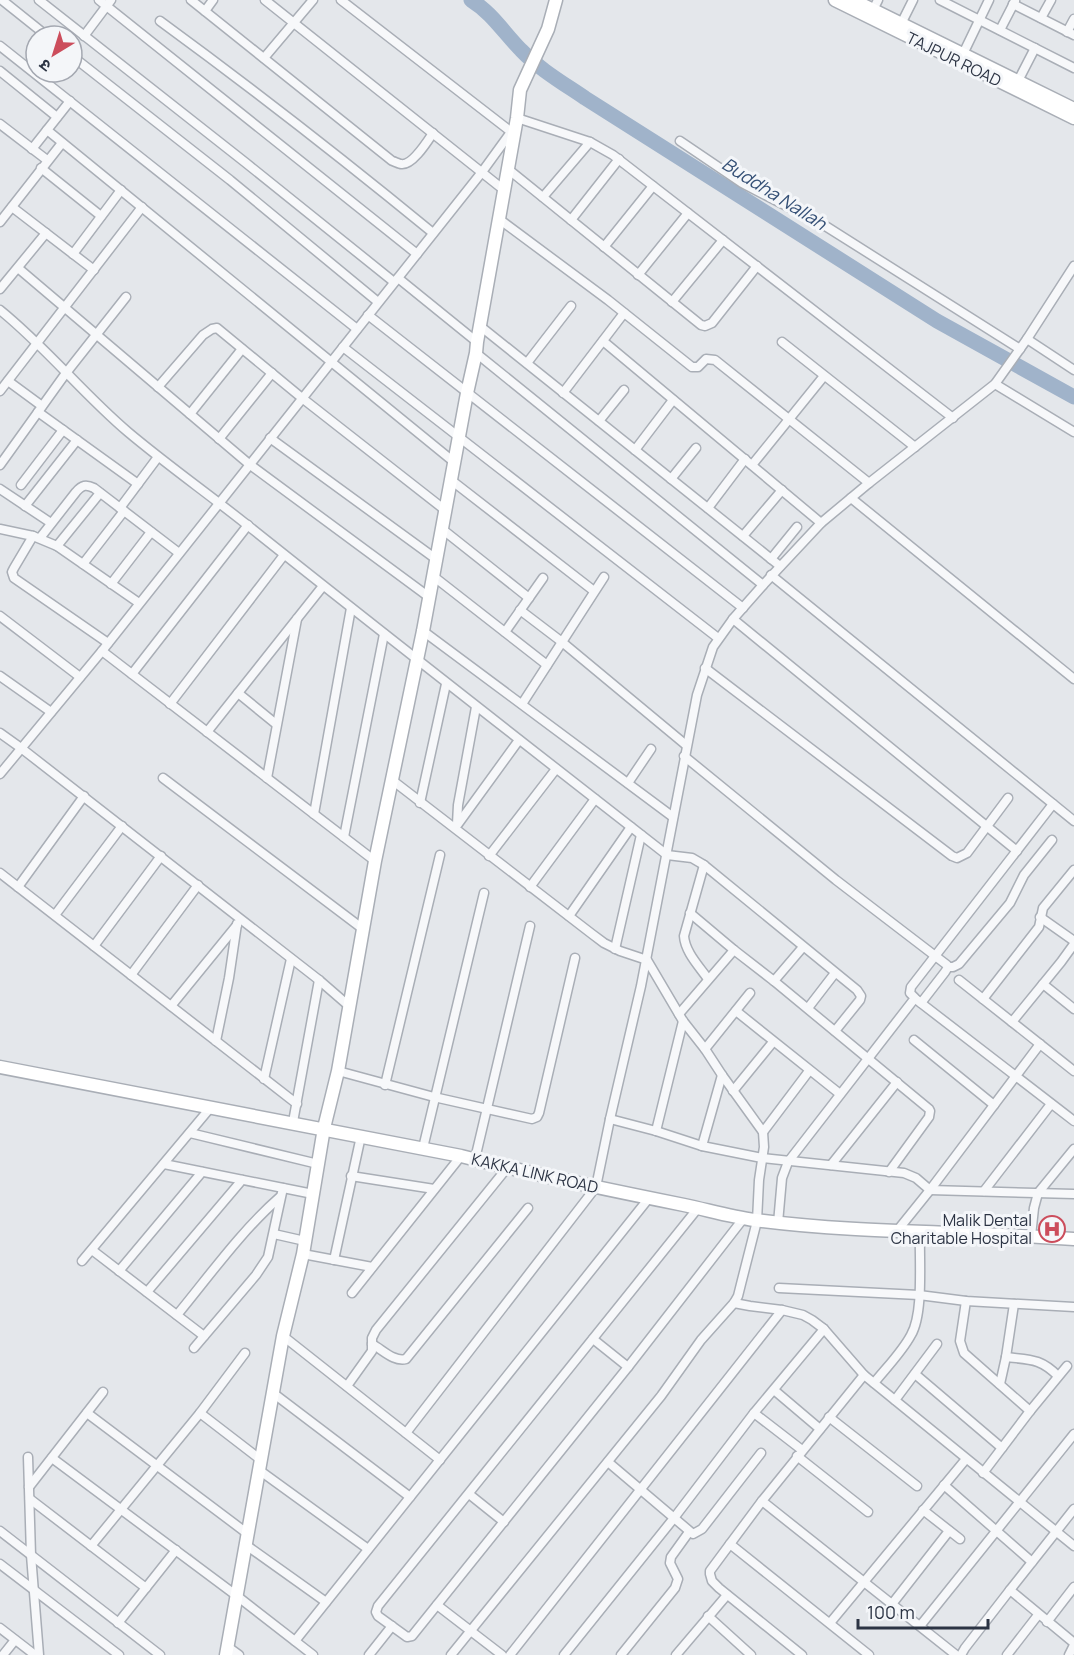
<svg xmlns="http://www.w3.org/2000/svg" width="1074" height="1655" font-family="Manrope,'Noto Sans Devanagari',sans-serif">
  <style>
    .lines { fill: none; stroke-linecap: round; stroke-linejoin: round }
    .river { stroke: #a0b3ca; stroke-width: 15 }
    .street-casing { stroke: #a9aeb6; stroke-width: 11 }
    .secondary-casing { stroke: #a9aeb6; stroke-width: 15 }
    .street { stroke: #f7f8fa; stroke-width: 8 }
    .secondary { stroke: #fff; stroke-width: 12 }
    .labels { text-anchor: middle; stroke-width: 6; stroke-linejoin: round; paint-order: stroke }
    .street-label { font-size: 16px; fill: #2c3444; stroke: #f4f6f9 }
    .poi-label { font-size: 16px; fill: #2c3444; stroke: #f4f6f9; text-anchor: end }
    .water-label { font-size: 18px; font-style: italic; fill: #365177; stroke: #f4f6f9 }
  </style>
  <rect width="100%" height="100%" fill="#e4e7eb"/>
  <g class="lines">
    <!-- river -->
    <path class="river" d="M 471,0 C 492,13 504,33 521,50 C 539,69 563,83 585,98 L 937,321 L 1074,397"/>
    <defs>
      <g id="street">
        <polyline points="2,0 47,36"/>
        <polyline points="39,0 246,163 394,282"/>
        <polyline points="99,0 417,254"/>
        <path d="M 191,0 L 391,160 C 392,161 400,164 401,164 C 412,166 427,142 433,133"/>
        <polyline points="265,0 504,190"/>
        <polyline points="341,0 514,134"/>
        <polyline points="940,0 1074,68"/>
        <polyline points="1013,4 1074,35"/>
        <polyline points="205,11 213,0"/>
        <polyline points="871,14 878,0"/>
        <polyline points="1041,18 1051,0"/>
        <path d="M 160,21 C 253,89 344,160 433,233"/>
        <polyline points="900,26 913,0"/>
        <polyline points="1000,30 1015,1"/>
        <polyline points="1067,32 1074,19"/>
        <polyline points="84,36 111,0"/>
        <polyline points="0,46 357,329"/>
        <polyline points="963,54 989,0"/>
        <polyline points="72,56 230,180 378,302"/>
        <polyline points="264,58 313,0"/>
        <polyline points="0,71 57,117"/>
        <polyline points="1018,81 1035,48"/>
        <polyline points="517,118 590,142 613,155 953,418"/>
        <polyline points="0,124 47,160"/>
        <polyline points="47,130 454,462"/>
        <polyline points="680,141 742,183 827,227 1020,349"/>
        <polyline points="32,149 70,101"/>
        <polyline points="41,168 101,216"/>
        <polyline points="508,169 701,325 705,326 712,323 757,266"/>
        <polyline points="543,197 590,142"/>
        <polyline points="12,207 94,270"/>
        <polyline points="499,219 608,300 692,367 698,367 706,359 715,360 869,483"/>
        <polyline points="571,220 619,159"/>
        <polyline points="0,222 62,143"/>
        <polyline points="604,247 653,186"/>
        <polyline points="73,254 121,190"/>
        <polyline points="18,268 249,464 429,597"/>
        <polyline points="638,275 688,213"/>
        <polyline points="398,278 477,342"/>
        <polyline points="0,289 46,233"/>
        <polyline points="672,302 723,240"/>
        <path d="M 0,310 C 46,347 83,394 128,432 C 166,464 207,493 246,524 C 385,635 526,745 667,855 L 692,858 L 704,865 L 857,990 L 861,996 L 860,1000 L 835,1031"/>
        <polyline points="368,315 743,608"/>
        <polyline points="480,326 780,566"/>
        <polyline points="1027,339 1074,370"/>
        <polyline points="603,341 821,523"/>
        <polyline points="782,342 915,447"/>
        <polyline points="343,347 718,638"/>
        <polyline points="476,353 763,585"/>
        <polyline points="527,363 571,306"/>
        <polyline points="8,381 42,406"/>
        <polyline points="995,384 1074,432"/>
        <polyline points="158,387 203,335 212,329 217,328 302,398 445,510"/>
        <polyline points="0,391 142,207"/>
        <polyline points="563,393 624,313"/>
        <polyline points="38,412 138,484"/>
        <polyline points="190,414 242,349"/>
        <polyline points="599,421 624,390"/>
        <polyline points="270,438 436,559"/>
        <polyline points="219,439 272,373"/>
        <polyline points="635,450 673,400"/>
        <polyline points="0,465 66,373 126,297"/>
        <polyline points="752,465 824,376"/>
        <polyline points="671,479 696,448"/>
        <polyline points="451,480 594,591"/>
        <polyline points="21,485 63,430"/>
        <polyline points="0,489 51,523"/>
        <polyline points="851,498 1074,679"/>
        <polyline points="25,506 77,440"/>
        <polyline points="120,508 158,457"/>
        <polyline points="708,508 745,459"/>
        <polyline points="0,529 33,536 57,546 139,603"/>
        <polyline points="442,529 529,598"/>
        <polyline points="33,536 14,568 12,572 14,578 108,643"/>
        <polyline points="743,536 782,490"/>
        <path d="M 40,538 L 76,492 C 82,485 86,484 94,488 L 179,553"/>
        <polyline points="57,546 100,493"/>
        <polyline points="771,559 797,527"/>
        <polyline points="83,564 124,511"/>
        <polyline points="771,575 1074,821"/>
        <polyline points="433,576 547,665"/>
        <polyline points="111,584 151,532"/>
        <polyline points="520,610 562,642 686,745"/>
        <polyline points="0,616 80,677"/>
        <polyline points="733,619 1017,851"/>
        <polyline points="423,631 673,817"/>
        <polyline points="505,632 543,578"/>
        <polyline points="102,651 375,861"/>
        <polyline points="705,668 952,856 957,858 967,853 1008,798"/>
        <polyline points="132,674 248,525"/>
        <polyline points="0,676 51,712"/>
        <polyline points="238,693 276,724"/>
        <polyline points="170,704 284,555"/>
        <polyline points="522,704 604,577"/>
        <polyline points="207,732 323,586"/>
        <polyline points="0,733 21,748 319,980 349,1006"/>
        <polyline points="684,756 836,880 947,965 948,967 945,972 921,1003"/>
        <polyline points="0,774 102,651 482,172 511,132"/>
        <polyline points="163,778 363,929"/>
        <polyline points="267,778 297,619"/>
        <polyline points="392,780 592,934 604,943 620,951 647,960 683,1021 705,1049 722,1075 763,1132 764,1147 759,1180 757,1221 741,1284 738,1296 734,1303 701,1340 661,1396 451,1655"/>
        <polyline points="628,783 651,749"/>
        <polyline points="420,803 446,684"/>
        <polyline points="314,814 351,608"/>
        <polyline points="457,824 458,805 476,707"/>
        <polyline points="458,824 519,740"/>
        <polyline points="344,837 384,634"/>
        <polyline points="489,856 556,769"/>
        <path d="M 704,865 L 684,936 C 685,952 699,966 708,979"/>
        <polyline points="0,873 297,1104"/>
        <polyline points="18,887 84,796"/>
        <polyline points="530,887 595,799"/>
        <polyline points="690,913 734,950 774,981 803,947"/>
        <polyline points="55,915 122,826"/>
        <polyline points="569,916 631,827"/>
        <polyline points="1040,917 1074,941"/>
        <polyline points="94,946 161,856"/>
        <polyline points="615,949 641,835"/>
        <polyline points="948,967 953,967 959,964 1010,903 1024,875 1052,840"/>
        <polyline points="131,975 198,885"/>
        <polyline points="959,980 1074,1071"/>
        <polyline points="774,981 929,1109 930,1111 929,1117 889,1172"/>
        <polyline points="1043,984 1074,1009"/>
        <polyline points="983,999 1039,927 1043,908 1074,870"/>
        <polyline points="917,1000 1074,1121"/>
        <polyline points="171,1006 237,925"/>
        <polyline points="808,1008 835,973"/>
        <polyline points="736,1011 840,1094"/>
        <polyline points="679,1014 734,950"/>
        <polyline points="1012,1022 1061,962 1074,944"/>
        <polyline points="914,1040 994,1105"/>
        <polyline points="216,1041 229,978 237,924"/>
        <polyline points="705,1049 750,993"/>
        <polyline points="338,1071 434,1097 532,1119 537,1117 539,1113 575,958"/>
        <polyline points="264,1079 291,959"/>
        <polyline points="385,1085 440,855"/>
        <polyline points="733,1091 773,1042"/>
        <polyline points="610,1119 656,1131 702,1146 762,1158 904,1173 916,1178 930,1190 1074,1194"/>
        <polyline points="293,1122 319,980"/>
        <polyline points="656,1131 683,1021"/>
        <polyline points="763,1132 809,1071"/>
        <polyline points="190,1133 318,1164"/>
        <polyline points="702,1146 722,1075"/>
        <polyline points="423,1148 484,893"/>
        <polyline points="475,1159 530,926"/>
        <polyline points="164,1164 313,1194"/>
        <polyline points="831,1165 897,1082"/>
        <polyline points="351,1176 434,1189"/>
        <polyline points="984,1191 1051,1104"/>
        <polyline points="698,1208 378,1606 376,1612 378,1616 407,1637 412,1636 628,1367 743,1219"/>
        <polyline points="778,1223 782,1178 788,1162 915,998 910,993 911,987 1053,804"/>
        <polyline points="897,1231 930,1190 1040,1044"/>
        <polyline points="274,1234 305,1241"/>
        <polyline points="1031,1236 1034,1208 1038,1193 1074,1149"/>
        <polyline points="92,1250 204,1336"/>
        <polyline points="303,1254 372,1267"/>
        <polyline points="334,1260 361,1136"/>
        <polyline points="82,1261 211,1107"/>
        <polyline points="119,1271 202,1172"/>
        <polyline points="779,1288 919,1295 966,1301 1074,1307"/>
        <polyline points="147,1292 242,1180"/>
        <polyline points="352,1293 461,1156"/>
        <polyline points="966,1301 960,1341 964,1353 1030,1411"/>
        <polyline points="734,1303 750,1306 782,1310 803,1315 812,1320 824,1329 864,1375 1074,1546"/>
        <path d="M 177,1315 C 210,1275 241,1231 280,1197"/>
        <polyline points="283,1336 440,1460"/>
        <polyline points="593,1339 628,1367"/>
        <path d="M 372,1344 C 383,1350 394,1362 406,1359 L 528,1208"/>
        <polyline points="194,1348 256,1275 268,1257 283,1188"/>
        <path d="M 1006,1357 C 1030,1360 1040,1358 1058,1376"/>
        <polyline points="915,1374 1002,1448"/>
        <polyline points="864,1375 762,1501 956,1655"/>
        <path d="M 874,1383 C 886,1368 902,1352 911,1335 C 924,1313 919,1259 920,1233"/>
        <polyline points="1000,1384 1006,1357 1014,1304"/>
        <polyline points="347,1386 372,1351 372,1338 376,1330 507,1168"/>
        <polyline points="774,1390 820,1429"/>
        <polyline points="273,1393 410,1497"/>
        <polyline points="895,1400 937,1344"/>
        <polyline points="87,1413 248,1534"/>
        <polyline points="200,1413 261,1460"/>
        <polyline points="829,1417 917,1486"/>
        <polyline points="406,1433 596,1187 610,1119 641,986 697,695 713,647 733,619 763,585 821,523 869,483 995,384 1027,339 1074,266"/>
        <polyline points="802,1450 754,1413 824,1329"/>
        <polyline points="797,1456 868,1512"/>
        <polyline points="28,1457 31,1555 39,1655"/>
        <polyline points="52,1458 237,1596 313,1655"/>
        <polyline points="608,1462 693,1534 702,1529 761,1453"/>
        <polyline points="259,1470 368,1549"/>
        <polyline points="983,1473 1030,1411 1067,1366"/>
        <polyline points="944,1485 1032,1562"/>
        <polyline points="29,1487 103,1392"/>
        <polyline points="469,1494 504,1522"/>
        <polyline points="30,1499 146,1588"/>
        <polyline points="762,1501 730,1544 869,1655"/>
        <polyline points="923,1510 960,1539"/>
        <polyline points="0,1531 160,1655"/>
        <polyline points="730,1544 710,1571 710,1574 712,1581 719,1588 802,1655"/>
        <polyline points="246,1545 326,1602"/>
        <polyline points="91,1546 200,1413 245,1353"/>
        <polyline points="0,1564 119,1655"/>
        <polyline points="1010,1590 1074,1509"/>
        <polyline points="892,1604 949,1531"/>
        <polyline points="437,1605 502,1655"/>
        <polyline points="708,1616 751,1655"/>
        <polyline points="1047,1622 1074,1587"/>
        <polyline points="118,1623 176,1550"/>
        <polyline points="830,1623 966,1459"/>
        <polyline points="920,1626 1074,1434"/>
        <polyline points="0,1628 35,1655"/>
        <polyline points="295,1641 649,1198"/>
        <polyline points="228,1647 239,1655"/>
        <polyline points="3,1655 15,1640"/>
        <polyline points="369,1655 392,1626"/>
        <polyline points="510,1655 782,1310"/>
        <polyline points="564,1655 674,1518 754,1413"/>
        <polyline points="621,1655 675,1588 678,1579 670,1563 671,1557 689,1532"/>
        <polyline points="676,1655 727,1595"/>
        <polyline points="961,1655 965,1648 1010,1590 1074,1643"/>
        <polyline points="1007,1655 1038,1615"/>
        <polyline points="1069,1655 1074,1645"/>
      </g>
      <g id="secondary">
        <polyline points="835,0 1074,118"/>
        <polyline points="853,0 1074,109"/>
        <path d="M 0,1067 L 461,1156 C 535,1175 609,1190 684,1205 C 708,1210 731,1217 755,1220 C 861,1234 968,1231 1074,1239"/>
        <polyline points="226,1655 283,1336 303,1254 324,1128 338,1071 375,861 423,631 467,393 476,353 477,342 517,118 520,90 548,29 556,0"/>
      </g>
    </defs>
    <!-- street casing -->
    <use href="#street" class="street-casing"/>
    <!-- secondary casing -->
    <use href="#secondary" class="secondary-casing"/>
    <!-- street -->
    <use href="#street" class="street"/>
    <!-- secondary -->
    <use href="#secondary" class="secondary"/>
  </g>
  <!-- icons -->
  <defs>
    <symbol id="hospital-ring" viewBox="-11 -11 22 22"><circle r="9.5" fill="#f4f6f9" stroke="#cc4d5c" stroke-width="1.5"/><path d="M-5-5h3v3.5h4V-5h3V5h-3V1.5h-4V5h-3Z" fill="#cc4d5c"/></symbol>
  </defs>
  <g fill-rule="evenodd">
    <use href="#hospital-ring" x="1037" y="1214" width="30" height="30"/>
  </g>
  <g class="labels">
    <!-- street labels -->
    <g class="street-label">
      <text transform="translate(954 59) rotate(26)" y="6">TAJPUR ROAD</text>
      <text transform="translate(535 1173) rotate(13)" y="6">KAKKA LINK ROAD</text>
    </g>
    <!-- poi labels -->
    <g class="poi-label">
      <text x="1032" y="1226">Malik Dental<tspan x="1032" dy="18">Charitable Hospital</tspan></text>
    </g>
    <!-- water labels -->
    <g class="water-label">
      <text transform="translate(774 194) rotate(32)" y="6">Buddha Nallah</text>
    </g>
  </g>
  <!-- north arrow -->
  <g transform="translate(54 54) rotate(218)"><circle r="28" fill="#f4f6f9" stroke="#a4a8b1" stroke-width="1.5"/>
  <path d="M0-4.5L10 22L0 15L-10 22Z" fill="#cc4d5c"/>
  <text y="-9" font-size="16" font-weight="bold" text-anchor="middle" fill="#2c3444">उ</text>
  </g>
  <!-- scale -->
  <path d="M858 1619v9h130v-9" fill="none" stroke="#2c3444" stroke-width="3"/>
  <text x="867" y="1619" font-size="18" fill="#2c3444" stroke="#f4f6f9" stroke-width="4.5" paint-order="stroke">100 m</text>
</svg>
